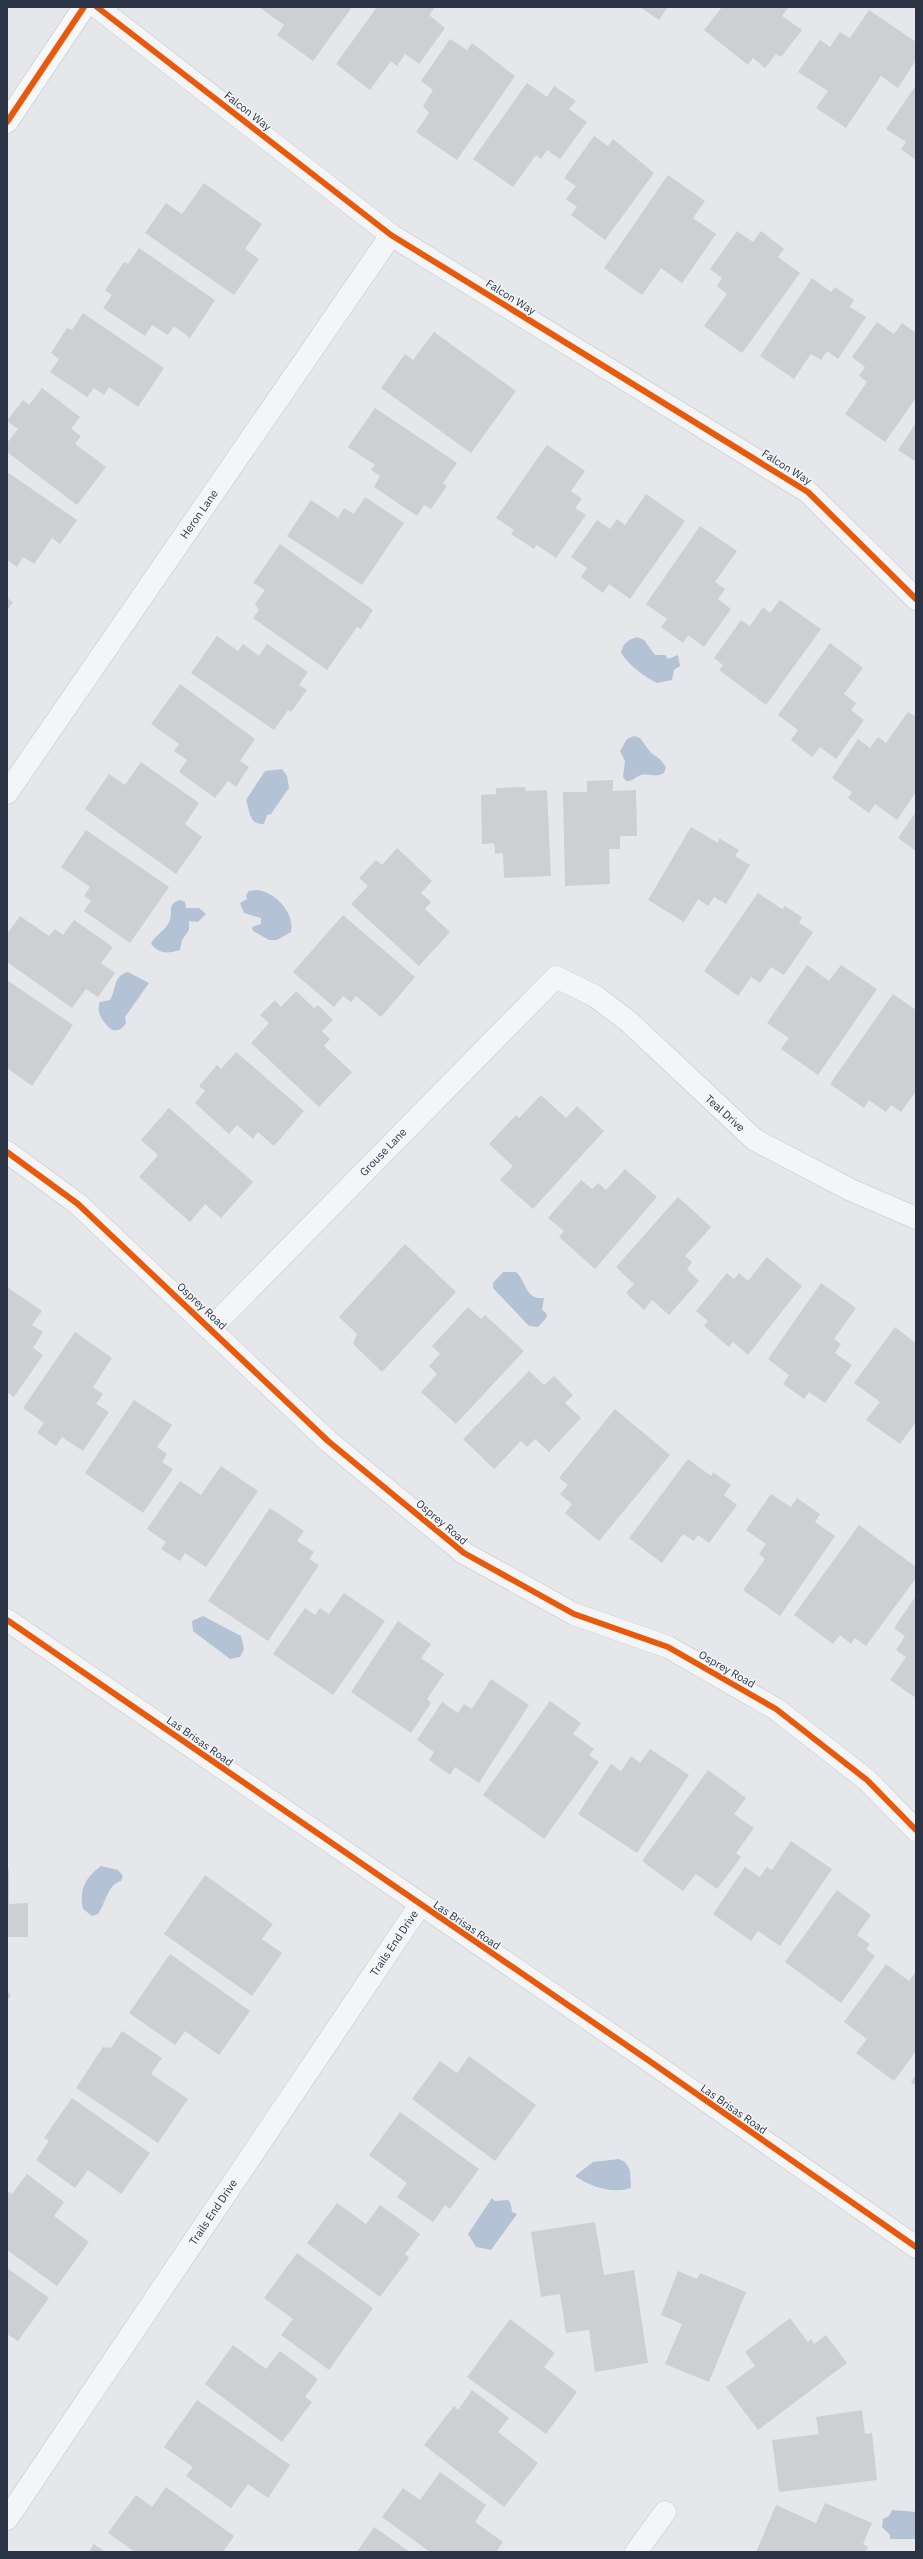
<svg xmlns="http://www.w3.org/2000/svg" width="923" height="2559" font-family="'IBM Plex Sans',sans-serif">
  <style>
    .water { fill: #b3c3d5 }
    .building { fill: #cdcfd2 }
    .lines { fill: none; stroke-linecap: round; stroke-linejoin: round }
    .minor-casing { stroke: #c3c5c8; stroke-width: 23 }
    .tertiary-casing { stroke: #c3c5c8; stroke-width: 23 }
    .secondary-casing { stroke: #c3c5c8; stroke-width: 23 }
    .minor { stroke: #f4f5f7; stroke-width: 22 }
    .tertiary { stroke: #f4f5f7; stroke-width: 22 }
    .secondary { stroke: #f8f8f8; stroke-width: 22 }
    .cycleway-casing { stroke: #f3f5f9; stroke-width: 8 }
    .cycleway { stroke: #e8590c; stroke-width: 6 }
    .labels { text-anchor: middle; stroke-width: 3; stroke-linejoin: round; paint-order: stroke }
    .street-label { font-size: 11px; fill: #2a3444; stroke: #f3f5f9 }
  </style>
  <rect width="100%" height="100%" fill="#e5e7ea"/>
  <!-- water -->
  <g class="water">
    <path d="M 637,637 L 644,640 L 655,655 L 665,655 L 668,659 L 678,655 L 680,666 L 674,670 L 672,680 L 657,683 C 643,676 630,666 621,653 C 623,643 628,640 637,637 Z"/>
    <path d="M 634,736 L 640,738 L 651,753 L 660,759 L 666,767 L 664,773 C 656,778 650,773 641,775 C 635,777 632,782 626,781 L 623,777 L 625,761 L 620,751 L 627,739 Z"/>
    <path d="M 282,769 L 287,776 L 289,788 L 271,814 L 267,815 L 264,824 C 249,825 250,812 246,800 L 265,771 Z"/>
    <path d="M 256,890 C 275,891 295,913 291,932 L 277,940 L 269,940 L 253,931 L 252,927 L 261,924 L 261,918 L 244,913 L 240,903 L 247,899 L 246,895 L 249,891 Z"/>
    <path d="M 180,900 L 185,902 L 186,908 L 199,908 L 206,914 L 198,922 L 189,921 L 189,930 L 182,940 L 180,950 C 167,954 160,954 151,944 C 155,935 165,931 169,922 C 174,912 166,904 180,900 Z"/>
    <path d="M 128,972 L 149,983 L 125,1017 L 126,1023 C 122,1029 120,1031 112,1030 C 104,1024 95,1012 100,1002 L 110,1000 C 117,988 113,976 128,972 Z"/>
    <path d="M 503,1272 L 516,1272 C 527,1282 525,1300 544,1298 L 542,1310 L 546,1313 L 547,1317 L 538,1327 L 529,1326 L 493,1288 L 493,1283 Z"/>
    <polygon points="203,1616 241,1636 244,1649 240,1657 230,1659 193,1631 192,1621"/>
    <path d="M 101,1866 L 118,1870 L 123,1876 L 121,1881 C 107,1885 106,1903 98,1914 L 92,1916 L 83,1909 C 79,1890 85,1878 101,1866 Z"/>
    <path d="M 619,2159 L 625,2162 L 630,2170 L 631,2188 C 612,2194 591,2187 575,2176 L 593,2162 Z"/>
    <polygon points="492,2198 495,2201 508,2200 511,2204 512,2212 517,2214 491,2250 476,2247 468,2234"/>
    <polygon points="892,2510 916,2512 916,2539 890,2539 890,2535 882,2527 883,2519 889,2516"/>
  </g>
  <!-- building -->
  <g class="building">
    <polygon points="259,7 352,7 313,61 277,35 284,25"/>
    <polygon points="377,7 435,7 429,15 445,28 419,64 405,54 397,66 391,61 370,90 336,64"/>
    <polygon points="640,7 668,7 659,20"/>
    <polygon points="722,7 786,7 788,8 782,16 802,30 781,57 776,54 765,68 753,58 748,65 704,30"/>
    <polygon points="869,10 916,42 916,60 898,88 881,76 846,128 816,108 828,91 798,72 820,40 830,47 840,32 850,38"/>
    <polygon points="450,39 467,50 472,43 515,76 457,160 416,132 429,113 423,106 433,90 421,81"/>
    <polygon points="527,83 547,97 554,86 576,101 569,109 587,122 560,159 547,150 541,159 536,155 513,187 473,159"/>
    <polygon points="916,85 916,160 901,149 906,142 886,129"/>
    <polygon points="594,136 608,146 613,139 654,173 605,240 571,215 577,207 566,199 576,186 564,178"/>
    <polygon points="668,175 705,201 693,218 716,234 682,283 661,268 642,295 604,268"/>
    <polygon points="204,183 262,224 245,249 259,259 234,295 145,233 166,203 182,214"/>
    <polygon points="737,231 753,242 761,231 784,249 778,257 800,273 742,353 704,326 727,294 717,286 722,278 710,269"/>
    <polygon points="139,248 215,300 190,338 174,326 168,335 152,325 145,336 103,308 112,295 105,290 124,262 128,264"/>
    <polygon points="812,278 831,292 835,287 854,300 850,307 866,317 838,359 827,351 821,360 811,354 794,379 760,356"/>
    <polygon points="83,313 164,368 138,407 109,387 104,395 94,388 87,397 50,372 59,359 51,353 67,328 72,330"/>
    <polygon points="877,322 894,334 902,323 916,333 916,398 885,442 845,414 867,382 859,376 865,367 852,357"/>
    <polygon points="434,332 516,391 471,453 381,388 405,354 413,360"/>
    <polygon points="42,388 80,417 71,429 81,436 75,444 106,467 77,505 7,452 7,443 18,429 7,421 23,400 29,405"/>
    <polygon points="375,408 457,463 443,483 447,486 431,509 424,505 417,516 374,487 380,476 371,470 375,465 348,447"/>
    <polygon points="916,423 916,462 898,450"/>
    <polygon points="547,445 585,471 571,491 582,499 575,508 586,515 556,558 537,545 534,549 511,534 514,530 496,518"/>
    <polygon points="7,472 77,520 60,544 52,538 34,564 23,557 17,567 7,560"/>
    <polygon points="646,494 685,521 630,599 609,584 603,593 581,577 587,568 571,557 597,520 610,529 617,519 625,525"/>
    <polygon points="365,497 404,523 362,585 287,536 311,500 338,518 344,508 354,514"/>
    <polygon points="700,526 737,551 715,582 725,589 718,599 731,609 704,647 688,635 683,643 661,627 667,619 646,604"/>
    <polygon points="280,544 373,610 361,629 357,627 327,670 253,618 259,610 255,604 265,590 253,583"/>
    <polygon points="7,598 13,602 7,611"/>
    <polygon points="780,600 821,629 766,705 719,670 723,665 714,658 741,620 750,626 763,607 770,613"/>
    <polygon points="217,636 238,651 243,644 259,656 267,644 308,672 299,685 307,690 291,712 288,710 274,730 191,673"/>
    <polygon points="830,643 863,668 844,694 856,703 851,710 864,720 836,759 820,747 812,757 791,740 798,730 778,715"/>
    <polygon points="180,684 255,739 240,761 249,767 236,787 228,781 215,798 179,772 187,760 174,751 179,744 151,724"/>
    <polygon points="908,712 916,717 916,792 897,820 875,804 869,813 848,798 852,792 832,778 858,739 870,748 878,737 886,743"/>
    <polygon points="141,762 199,803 185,824 202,837 176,874 85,809 109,774 125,785"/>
    <polygon points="613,780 613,791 636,790 637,836 620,836 620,849 609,849 610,884 565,886 563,792 587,792 587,781"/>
    <polygon points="525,787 526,791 547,790 551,876 504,878 503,853 495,854 494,843 482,844 481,795 496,794 496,788"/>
    <polygon points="916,812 916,851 898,838"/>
    <polygon points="691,827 718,843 719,838 739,850 735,856 750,865 726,904 714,897 708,906 698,899 684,922 648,900"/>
    <polygon points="86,830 169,887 130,943 84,911 91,901 84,896 90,887 61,867"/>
    <polygon points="397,848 432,881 421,893 431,902 425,909 450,932 419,966 351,904 368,886 359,878 376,860 382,865"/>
    <polygon points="758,893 782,909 785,906 802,917 799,923 813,932 784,975 771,967 760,983 751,977 738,996 704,971"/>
    <polygon points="343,915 415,977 381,1017 356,996 351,1002 343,996 334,1007 293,972"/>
    <polygon points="20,916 49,936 55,929 63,935 74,920 113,947 101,963 115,973 98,997 86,989 72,1008 7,962 7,934"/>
    <polygon points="807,965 829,981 841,965 877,989 818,1075 781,1049 789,1038 767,1023"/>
    <polygon points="7,980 73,1025 32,1086 7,1068"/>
    <polygon points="296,991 314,1008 318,1005 333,1020 322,1031 330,1039 324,1046 352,1072 319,1107 251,1043 269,1023 260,1015 275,1000 281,1007"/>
    <polygon points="893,994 916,1010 916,1091 901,1112 891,1105 886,1112 869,1100 864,1108 830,1084"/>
    <polygon points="236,1052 304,1111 274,1146 258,1132 253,1139 237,1125 229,1134 195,1103 205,1091 199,1086 217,1065 221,1069"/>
    <polygon points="541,1095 566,1118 577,1106 604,1131 533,1209 500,1180 513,1166 489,1144 516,1115 519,1118"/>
    <polygon points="169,1108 253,1182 221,1218 205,1204 190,1222 139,1177 158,1155 141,1140"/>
    <polygon points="625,1169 657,1197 595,1269 559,1237 564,1231 548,1218 581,1180 592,1189 598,1183 606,1190"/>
    <polygon points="678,1197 711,1227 685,1256 692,1262 687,1269 699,1281 669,1315 652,1300 644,1310 626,1293 634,1284 616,1267"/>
    <polygon points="405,1244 456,1292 382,1372 353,1344 357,1334 339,1317"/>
    <polygon points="767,1257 802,1286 748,1355 733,1342 729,1347 704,1326 708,1321 696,1311 727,1273 734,1279 739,1273 748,1281"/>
    <polygon points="821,1283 856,1308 834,1339 841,1344 835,1353 852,1365 825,1403 809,1392 804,1399 783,1384 789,1375 768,1359"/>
    <polygon points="7,1287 42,1311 32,1325 43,1332 33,1348 43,1355 14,1397 7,1392"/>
    <polygon points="468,1307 481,1319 485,1315 524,1351 456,1424 421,1392 437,1374 429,1366 440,1354 432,1346"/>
    <polygon points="895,1327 914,1342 916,1340 916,1422 900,1444 866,1420 880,1402 854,1383"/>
    <polygon points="75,1332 112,1358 93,1387 103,1394 96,1404 109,1412 83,1451 62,1437 56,1446 37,1433 44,1423 23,1408"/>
    <polygon points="529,1371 544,1385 554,1376 573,1395 565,1403 581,1418 549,1452 535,1439 527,1447 521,1441 494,1469 463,1439"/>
    <polygon points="134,1400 172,1425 157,1447 167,1454 162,1462 173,1469 143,1513 85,1473"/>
    <polygon points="615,1409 670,1455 599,1541 565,1513 572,1504 560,1494 568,1485 559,1478"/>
    <polygon points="688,1459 711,1476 713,1472 731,1485 724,1495 737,1505 709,1543 698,1535 694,1541 683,1534 662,1563 629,1538"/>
    <polygon points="221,1466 258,1491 206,1567 185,1553 180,1561 161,1549 166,1542 147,1529 180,1481 201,1495"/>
    <polygon points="771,1494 791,1507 797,1498 820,1514 815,1522 835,1536 780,1616 743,1590 765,1559 759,1554 766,1544 746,1530"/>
    <polygon points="270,1508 304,1531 297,1541 314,1552 309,1559 319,1565 268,1641 208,1601"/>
    <polygon points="859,1525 916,1567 916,1578 866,1646 855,1638 851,1644 840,1635 833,1644 794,1615"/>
    <polygon points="344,1593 385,1621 333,1695 273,1654 305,1608 315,1615 320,1608 329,1614"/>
    <polygon points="916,1596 916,1698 890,1680 906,1657 896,1650 905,1636 894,1628"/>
    <polygon points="398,1621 431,1644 421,1658 444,1674 427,1699 431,1703 411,1733 351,1692"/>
    <polygon points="491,1679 529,1705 479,1783 455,1767 450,1775 429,1760 434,1752 417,1740 442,1702 458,1713 464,1704 472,1709"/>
    <polygon points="550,1701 581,1723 573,1734 594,1749 589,1755 599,1762 544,1839 483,1795"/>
    <polygon points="650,1749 689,1775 637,1853 578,1814 611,1764 621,1771 631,1756 640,1763"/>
    <polygon points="708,1770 746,1798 734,1814 754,1828 736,1853 741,1857 717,1889 696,1874 683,1891 642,1861"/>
    <polygon points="791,1841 832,1869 780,1946 758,1931 751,1941 713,1914 745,1867 760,1877 767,1867 772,1870"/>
    <polygon points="7,1869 9,1869 9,1904 28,1903 28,1937 7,1937"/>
    <polygon points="205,1875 273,1924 262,1939 282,1953 252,1996 164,1934"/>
    <polygon points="837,1890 871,1915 857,1935 870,1944 866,1949 875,1956 841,2003 785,1962"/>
    <polygon points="170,1954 250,2011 219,2055 185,2031 175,2045 129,2013"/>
    <polygon points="886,1964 909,1981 916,1972 916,2051 894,2081 856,2053 867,2039 844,2022"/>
    <polygon points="7,1991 11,1995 7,2001"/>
    <polygon points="122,2031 162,2058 151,2074 188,2099 158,2143 76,2088 103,2047 111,2048"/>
    <polygon points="469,2056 536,2105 495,2161 412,2099 440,2061 457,2073"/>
    <polygon points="916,2075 916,2086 911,2082"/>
    <polygon points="72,2098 150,2153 121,2194 88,2170 75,2188 36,2160 49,2141 44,2138"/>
    <polygon points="400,2112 479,2169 450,2209 445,2205 433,2222 397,2197 407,2183 369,2155"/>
    <polygon points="27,2174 64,2202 54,2216 89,2242 57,2286 7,2250 7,2191 12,2194"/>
    <polygon points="337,2203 366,2224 380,2205 420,2234 405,2254 409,2258 380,2297 307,2243"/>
    <polygon points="595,2222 604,2275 634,2270 648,2363 595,2372 589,2330 566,2333 560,2294 541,2297 531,2232"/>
    <polygon points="297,2253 373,2308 329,2370 281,2335 293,2319 264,2298"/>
    <polygon points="7,2268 49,2298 18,2341 7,2334"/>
    <polygon points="678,2271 697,2279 700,2273 746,2292 709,2382 665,2364 682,2324 661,2315"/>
    <polygon points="790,2318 808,2342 811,2339 814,2344 826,2335 847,2363 758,2430 726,2387 755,2366 745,2352"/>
    <polygon points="510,2319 555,2353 544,2367 577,2392 546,2434 467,2377"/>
    <polygon points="233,2345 266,2369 280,2351 318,2379 305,2397 312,2402 282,2442 205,2384"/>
    <polygon points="472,2390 509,2418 498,2432 538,2463 504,2507 424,2445 454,2406 458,2410"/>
    <polygon points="197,2400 290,2465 268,2498 248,2484 231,2508 186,2476 193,2467 164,2447"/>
    <polygon points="862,2410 865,2434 872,2433 877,2480 779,2492 772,2440 819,2434 816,2417"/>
    <polygon points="440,2472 486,2505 475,2522 503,2542 496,2552 430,2552 382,2517 403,2488 420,2500"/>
    <polygon points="166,2487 234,2536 223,2552 135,2552 108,2533 136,2495 152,2507"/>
    <polygon points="825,2503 872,2523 863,2544 868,2547 866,2552 756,2552 776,2505 816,2523"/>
    <polygon points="374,2527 410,2552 357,2552"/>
    <polygon points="94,2544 105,2552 89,2552"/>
  </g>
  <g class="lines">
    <defs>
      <g id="minor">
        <polyline points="97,7 391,235 808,492 916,599"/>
        <polyline points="7,793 391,235"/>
        <polyline points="7,1152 78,1204 328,1441 464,1553 574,1614 668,1647 776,1709 867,1780 916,1830"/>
        <polyline points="211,1328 556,977 595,996 628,1021 755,1140 851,1190 916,1218"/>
        <polyline points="7,2519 420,1905"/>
        <polyline points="636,2552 665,2512"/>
      </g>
      <polyline id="tertiary" points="7,1620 648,2060 916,2247"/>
      <polyline id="secondary" points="7,122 84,7"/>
    </defs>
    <!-- minor casing -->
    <use href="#minor" class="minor-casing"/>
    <!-- tertiary casing -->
    <use href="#tertiary" class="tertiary-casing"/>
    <!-- secondary casing -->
    <use href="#secondary" class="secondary-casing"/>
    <!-- minor -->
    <use href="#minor" class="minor"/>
    <!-- tertiary -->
    <use href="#tertiary" class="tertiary"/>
    <!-- secondary -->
    <use href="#secondary" class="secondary"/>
    <defs>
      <g id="cycleway">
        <polyline points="97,7 391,235 808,492 916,599"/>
        <polyline points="7,122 84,7"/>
        <polyline points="7,1152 78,1204 328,1441 464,1553 574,1614 668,1647 776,1709 867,1780 916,1830"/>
        <polyline points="7,1620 648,2060 916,2247"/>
      </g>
    </defs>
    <!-- cycleway casing -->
    <use href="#cycleway" class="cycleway-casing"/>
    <!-- cycleway -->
    <use href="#cycleway" class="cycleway"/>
  </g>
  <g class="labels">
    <!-- street labels -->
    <g class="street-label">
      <text transform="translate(248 111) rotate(38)" y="4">Falcon Way</text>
      <text transform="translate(511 297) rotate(32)" y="4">Falcon Way</text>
      <text transform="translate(787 467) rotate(32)" y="4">Falcon Way</text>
      <text transform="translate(199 514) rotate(-55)" y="4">Heron Lane</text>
      <text transform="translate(725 1113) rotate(42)" y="4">Teal Drive</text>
      <text transform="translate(383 1152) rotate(-46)" y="4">Grouse Lane</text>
      <text transform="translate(202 1306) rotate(43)" y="4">Osprey Road</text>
      <text transform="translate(442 1522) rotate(40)" y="4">Osprey Road</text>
      <text transform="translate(727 1669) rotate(30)" y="4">Osprey Road</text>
      <text transform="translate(200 1741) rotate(35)" y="4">Las Brisas Road</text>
      <text transform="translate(467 1925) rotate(34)" y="4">Las Brisas Road</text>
      <text transform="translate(394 1943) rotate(-56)" y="4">Trails End Drive</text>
      <text transform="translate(734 2109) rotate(35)" y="4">Las Brisas Road</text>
      <text transform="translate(213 2212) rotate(-56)" y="4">Trails End Drive</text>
    </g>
  </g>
  <!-- border -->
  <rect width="923" height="2559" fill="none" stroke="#2a3444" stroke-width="16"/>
</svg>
